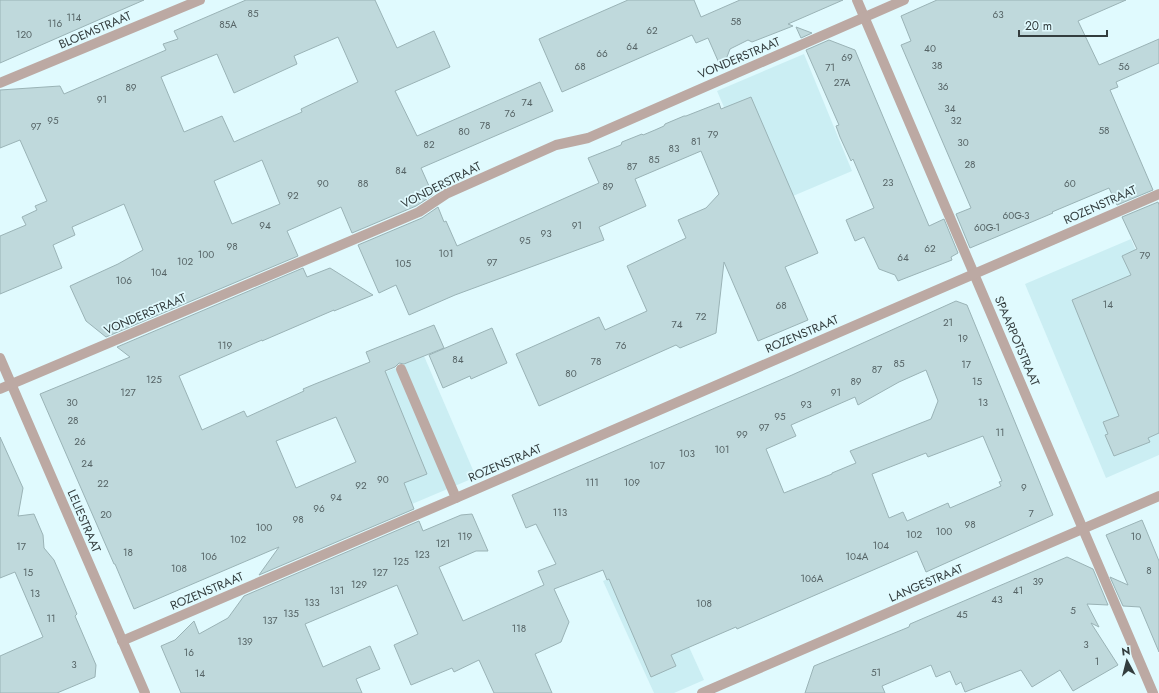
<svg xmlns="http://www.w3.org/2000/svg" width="1159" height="693" font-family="Jost,sans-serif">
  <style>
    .built { fill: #cbeef3 }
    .building { fill: #bfd9dc; stroke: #9ab3b6; fill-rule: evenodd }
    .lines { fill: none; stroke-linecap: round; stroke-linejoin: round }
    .lane { stroke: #bca9a3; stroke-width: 10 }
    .street { stroke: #bca9a3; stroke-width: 10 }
    .labels { text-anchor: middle; stroke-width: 3.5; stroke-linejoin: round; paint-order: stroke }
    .number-label { font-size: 10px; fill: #566466 }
    .street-label { font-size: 12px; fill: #333d3e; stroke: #e0fafe }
  </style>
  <rect width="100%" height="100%" fill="#e0fafe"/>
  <!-- built -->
  <g class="built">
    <polygon points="804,54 852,171 767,207 717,91"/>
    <polygon points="1131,239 1159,306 1159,455 1106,478 1025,284"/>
    <polygon points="424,356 476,477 412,504 359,383"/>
    <polygon points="650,561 704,680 674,693 654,693 603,581"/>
  </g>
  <!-- building -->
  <g class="building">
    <polygon points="0,0 144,0 0,63"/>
    <path d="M 246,0 L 375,0 L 397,48 L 434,31 L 450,67 L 395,91 L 417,136 L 540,82 L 553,111 L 421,168 L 433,195 L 416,206 L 352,233 L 341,207 L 287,231 L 298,256 L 106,337 L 86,321 L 70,286 L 118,264 L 143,250 L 124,204 L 72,227 L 75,235 L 53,245 L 62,268 L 0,294 L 0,236 L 26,225 L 22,217 L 37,210 L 35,206 L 47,201 L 20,140 L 0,148 L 0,90 L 60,86 L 64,94 L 166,50 L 163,44 L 178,39 L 174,31 ZM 338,37 L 358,82 L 301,109 L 302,112 L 234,142 L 222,116 L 184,132 L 161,77 L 217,54 L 234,93 L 297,64 L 294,56 ZM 262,160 L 280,204 L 232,224 L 214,181 Z"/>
    <polygon points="628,0 694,0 701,17 740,0 843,0 788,24 793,26 752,42 748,40 730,49 722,70 708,38 696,43 692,35 562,92 539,39"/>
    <polygon points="937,0 1126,0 1078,21 1099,65 1159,39 1159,63 1116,82 1118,87 1110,90 1153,190 1117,205 1109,188 1052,212 1053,213 970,248 956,214 971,208 901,45 911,41 901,16"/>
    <polygon points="796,27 812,33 801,38"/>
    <polygon points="829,40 855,50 929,226 944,219 958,253 951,257 952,260 898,281 895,275 879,269 864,237 855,241 846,220 874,208 853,159 851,161 840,137 836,126 839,125 806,50"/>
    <polygon points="751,97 818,253 785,267 808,320 758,341 724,262 716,333 680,348 676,345 539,406 516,354 599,317 605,330 647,311 627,266 686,238 678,220 706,208 719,194 701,151 635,179 646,206 599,227 604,240 455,295 409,315 396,285 379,293 358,245 422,218 438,207 444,222 446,221 457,246 599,183 588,158 621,145 622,142 642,134 643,135 655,130 664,126 665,124 684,116 686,116 719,103 721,109"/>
    <polygon points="1158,202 1159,205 1159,433 1148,438 1150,442 1114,456 1105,435 1108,434 1103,422 1119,416 1072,300 1131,275 1122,256 1137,249 1122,217"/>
    <path d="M 303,268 L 307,277 L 330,268 L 373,295 L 334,311 L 334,310 L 262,341 L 262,340 L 179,376 L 202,430 L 244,411 L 247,417 L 304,391 L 303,389 L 315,384 L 370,362 L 366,352 L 434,325 L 444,348 L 404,364 L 399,363 L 395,367 L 385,371 L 427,474 L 404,483 L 414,509 L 259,575 L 279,547 L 134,609 L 115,564 L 114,564 L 40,394 L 130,357 L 117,347 ZM 336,417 L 356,462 L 296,488 L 276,441 Z"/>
    <path d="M 956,301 L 967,305 L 1053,515 L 926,572 L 917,551 L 737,629 L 736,627 L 671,655 L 676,666 L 651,677 L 609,579 L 607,580 L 603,570 L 554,589 L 569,622 L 561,642 L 535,654 L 552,693 L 494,693 L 479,660 L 454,672 L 452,668 L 411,685 L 394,645 L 418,634 L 397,585 L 305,624 L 323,667 L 370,646 L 380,669 L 356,679 L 362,693 L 181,693 L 161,646 L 175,640 L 194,621 L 199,634 L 228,618 L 244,596 L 419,521 L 423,531 L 461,515 L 472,514 L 488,551 L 476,551 L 439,567 L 463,621 L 544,585 L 538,571 L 556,564 L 536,524 L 526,528 L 512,495 L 792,375 ZM 926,370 L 938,401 L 931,419 L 850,451 L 856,463 L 832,473 L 832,474 L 784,493 L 766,449 L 796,436 L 791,425 L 855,397 L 858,405 L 899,382 ZM 983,436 L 1002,481 L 999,482 L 1001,486 L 950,508 L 948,503 L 907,521 L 903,512 L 889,518 L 872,474 L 926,453 L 928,457 Z"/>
    <polygon points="492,328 507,363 471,379 470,376 443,388 429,355"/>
    <polygon points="0,437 23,488 18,516 34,514 43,535 44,548 54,560 77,614 75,616 96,665 95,677 57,693 0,693 0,656 43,637 15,572 0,578"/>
    <polygon points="1142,520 1159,561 1159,652 1140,607 1123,606 1110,577 1128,585 1106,535"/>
    <polygon points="1067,557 1093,569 1108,605 1087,604 1099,627 1091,623 1118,665 1073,691 1060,670 1032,687 1021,670 965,692 961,682 956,685 950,671 936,677 931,665 882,686 885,693 805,693 814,666 909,627 910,624"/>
  </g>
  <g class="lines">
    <!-- lane -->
    <polyline class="lane" points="401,369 456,498"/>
    <!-- street -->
    <g class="street">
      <polyline points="857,0 1153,693"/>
      <polyline points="0,83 200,0"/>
      <polyline points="0,358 145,693"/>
      <polyline points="0,389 419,212 446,194 556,145 588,138 904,0"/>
      <polyline points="122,641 456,498 1159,194"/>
      <polyline points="702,693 1159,496"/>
    </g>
  </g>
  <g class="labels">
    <!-- number labels -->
    <g class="number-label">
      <text x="253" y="17">85</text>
      <text x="998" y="18">63</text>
      <text x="74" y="21">114</text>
      <text x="736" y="25">58</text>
      <text x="55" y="27">116</text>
      <text x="228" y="28">85A</text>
      <text x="652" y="34">62</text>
      <text x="24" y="38">120</text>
      <text x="632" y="50">64</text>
      <text x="930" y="52">40</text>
      <text x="602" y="57">66</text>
      <text x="847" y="61">69</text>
      <text x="937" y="69">38</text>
      <text x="580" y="70">68</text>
      <text x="1124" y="70">56</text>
      <text x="830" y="71">71</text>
      <text x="842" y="86">27A</text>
      <text x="943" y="90">36</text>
      <text x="131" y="91">89</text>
      <text x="102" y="103">91</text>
      <text x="527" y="106">74</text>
      <text x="950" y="112">34</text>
      <text x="510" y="117">76</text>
      <text x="53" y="124">95</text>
      <text x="956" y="124">32</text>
      <text x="485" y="129">78</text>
      <text x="36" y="130">97</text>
      <text x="1104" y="134">58</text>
      <text x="464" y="135">80</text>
      <text x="713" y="138">79</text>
      <text x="696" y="145">81</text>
      <text x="963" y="146">30</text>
      <text x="429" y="148">82</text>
      <text x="674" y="152">83</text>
      <text x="654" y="163">85</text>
      <text x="970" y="168">28</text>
      <text x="632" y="170">87</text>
      <text x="401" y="174">84</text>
      <text x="888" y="186">23</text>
      <text x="323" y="187">90</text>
      <text x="363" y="187">88</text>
      <text x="1070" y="187">60</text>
      <text x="608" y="190">89</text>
      <text x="293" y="199">92</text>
      <text x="1016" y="219">60G-3</text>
      <text x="265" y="229">94</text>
      <text x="577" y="229">91</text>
      <text x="987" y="231">60G-1</text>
      <text x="546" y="237">93</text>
      <text x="525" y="244">95</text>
      <text x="232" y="250">98</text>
      <text x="930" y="252">62</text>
      <text x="446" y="257">101</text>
      <text x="206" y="258">100</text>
      <text x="1145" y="259">79</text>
      <text x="903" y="261">64</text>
      <text x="185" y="265">102</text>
      <text x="492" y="266">97</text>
      <text x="403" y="267">105</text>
      <text x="159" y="276">104</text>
      <text x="124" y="284">106</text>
      <text x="1108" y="308">14</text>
      <text x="781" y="309">68</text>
      <text x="701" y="320">72</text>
      <text x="948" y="326">21</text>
      <text x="677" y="328">74</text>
      <text x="963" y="342">19</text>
      <text x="225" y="349">119</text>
      <text x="621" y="349">76</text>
      <text x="458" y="363">84</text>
      <text x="596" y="365">78</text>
      <text x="899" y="367">85</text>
      <text x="966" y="368">17</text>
      <text x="877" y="373">87</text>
      <text x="571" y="377">80</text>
      <text x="154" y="383">125</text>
      <text x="856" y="385">89</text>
      <text x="977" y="385">15</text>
      <text x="128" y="396">127</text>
      <text x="836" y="396">91</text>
      <text x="72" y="406">30</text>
      <text x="983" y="406">13</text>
      <text x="806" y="408">93</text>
      <text x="780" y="420">95</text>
      <text x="73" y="424">28</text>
      <text x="764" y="431">97</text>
      <text x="1000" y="436">11</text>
      <text x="742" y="438">99</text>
      <text x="80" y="445">26</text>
      <text x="722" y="453">101</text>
      <text x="687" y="457">103</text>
      <text x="87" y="467">24</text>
      <text x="657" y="469">107</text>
      <text x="383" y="483">90</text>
      <text x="592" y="486">111</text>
      <text x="632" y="486">109</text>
      <text x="103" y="487">22</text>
      <text x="361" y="489">92</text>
      <text x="1024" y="491">9</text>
      <text x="336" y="501">94</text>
      <text x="319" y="512">96</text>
      <text x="560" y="516">113</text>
      <text x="1031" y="517">7</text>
      <text x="106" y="518">20</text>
      <text x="298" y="523">98</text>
      <text x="970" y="528">98</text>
      <text x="264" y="531">100</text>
      <text x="944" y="535">100</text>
      <text x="914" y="538">102</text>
      <text x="465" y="540">119</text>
      <text x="1136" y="540">10</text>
      <text x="238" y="543">102</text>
      <text x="443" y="547">121</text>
      <text x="881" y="549">104</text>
      <text x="21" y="550">17</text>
      <text x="128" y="556">18</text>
      <text x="422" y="558">123</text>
      <text x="209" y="560">106</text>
      <text x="857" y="560">104A</text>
      <text x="401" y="565">125</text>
      <text x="179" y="572">108</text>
      <text x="1149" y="574">8</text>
      <text x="28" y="576">15</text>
      <text x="380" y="576">127</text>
      <text x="812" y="582">106A</text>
      <text x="1038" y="585">39</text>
      <text x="359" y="588">129</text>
      <text x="337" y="594">131</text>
      <text x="1018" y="594">41</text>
      <text x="35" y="597">13</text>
      <text x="997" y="603">43</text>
      <text x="312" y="606">133</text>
      <text x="704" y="607">108</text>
      <text x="1073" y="614">5</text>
      <text x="291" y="617">135</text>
      <text x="962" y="618">45</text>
      <text x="51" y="622">11</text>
      <text x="270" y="624">137</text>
      <text x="519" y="632">118</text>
      <text x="245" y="645">139</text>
      <text x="1086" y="648">3</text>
      <text x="189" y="656">16</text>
      <text x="1097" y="665">1</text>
      <text x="74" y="668">3</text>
      <text x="876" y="676">51</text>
      <text x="200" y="677">14</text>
    </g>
    <!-- street labels -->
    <g class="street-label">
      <text transform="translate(95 30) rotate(-23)" y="4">BLOEMSTRAAT</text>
      <text transform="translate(739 58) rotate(-23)" y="4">VONDERSTRAAT</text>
      <text transform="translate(441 185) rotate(-27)" y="4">VONDERSTRAAT</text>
      <text transform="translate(1100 205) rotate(-24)" y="4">ROZENSTRAAT</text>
      <text transform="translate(145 314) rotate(-23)" y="4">VONDERSTRAAT</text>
      <text transform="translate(802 334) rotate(-23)" y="4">ROZENSTRAAT</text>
      <text transform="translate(1017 341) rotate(67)" y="4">SPAARPOTSTRAAT</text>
      <text transform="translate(505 463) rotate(-23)" y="4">ROZENSTRAAT</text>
      <text transform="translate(84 521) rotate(67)" y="4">LELIESTRAAT</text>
      <text transform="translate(926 583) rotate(-23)" y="4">LANGESTRAAT</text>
      <text transform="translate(207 591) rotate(-23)" y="4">ROZENSTRAAT</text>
    </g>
  </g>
  <!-- north arrow -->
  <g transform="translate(1127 661) rotate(353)" stroke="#e0fafe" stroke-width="3" paint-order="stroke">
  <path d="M0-3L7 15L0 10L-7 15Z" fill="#333d3e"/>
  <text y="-6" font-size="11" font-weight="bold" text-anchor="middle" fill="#333d3e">N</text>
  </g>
  <!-- scale -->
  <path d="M1019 30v6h88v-6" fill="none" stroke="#333d3e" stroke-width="2"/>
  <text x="1025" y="30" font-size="12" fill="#333d3e" stroke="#e0fafe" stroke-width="3" paint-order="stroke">20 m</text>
</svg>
